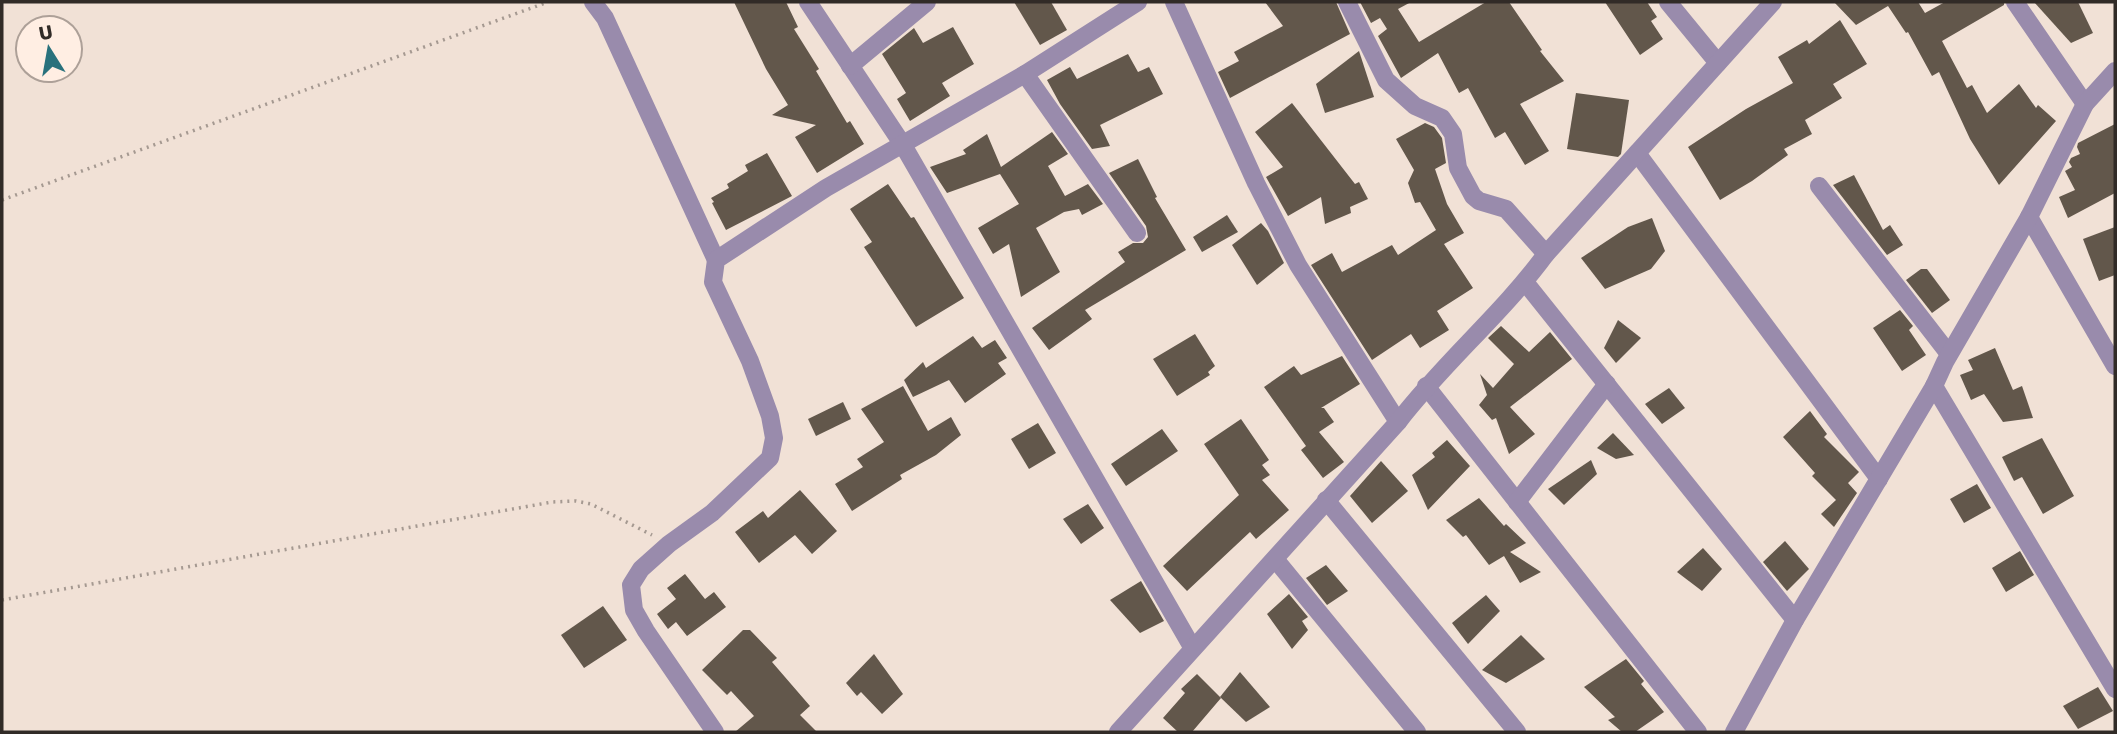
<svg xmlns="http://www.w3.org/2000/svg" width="2117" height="734" font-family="Rubik,sans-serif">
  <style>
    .building { fill: #62574b }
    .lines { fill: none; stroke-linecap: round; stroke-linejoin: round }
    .path { stroke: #a59991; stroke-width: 3.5; stroke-dasharray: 2 5; stroke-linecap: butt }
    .minor { stroke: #998bac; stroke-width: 18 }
  </style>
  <rect width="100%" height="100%" fill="#f1e1d6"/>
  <!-- building -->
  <g class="building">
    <polygon points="734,2 786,2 798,27 794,29 819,69 816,71 847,123 850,121 864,144 817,173 795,137 816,125 772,115 788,105 766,69"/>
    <polygon points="1014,2 1051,2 1067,30 1040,45"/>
    <polygon points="1265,2 1336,2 1350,34 1230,98 1218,72 1239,61 1234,52 1283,26"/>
    <polygon points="1360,2 1411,2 1398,9 1419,42 1486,2 1509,2 1542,50 1540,51 1564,81 1520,104 1549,151 1525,165 1505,132 1495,138 1468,88 1459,93 1438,53 1401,78 1378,36 1387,29 1380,18 1371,23"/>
    <polygon points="1605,2 1647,2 1657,17 1651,21 1663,39 1640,55"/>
    <polygon points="1834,2 1918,2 1925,13 1945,2 2004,2 2004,5 1942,41 1967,88 1972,85 1987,113 2019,84 2036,108 2038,105 2056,121 1999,185 1970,139 1939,72 1932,76 1908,32 1906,33 1888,6 1856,25"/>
    <polygon points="2034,2 2078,2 2093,33 2071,43"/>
    <polygon points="1840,20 1867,64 1833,84 1842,98 1805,120 1812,134 1784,149 1788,155 1752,181 1720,200 1688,147 1746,109 1793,83 1778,57 1807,40 1809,44"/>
    <polygon points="953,27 974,64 942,83 950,96 910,121 897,99 906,93 882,54 914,28 923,43"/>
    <polygon points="1359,51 1374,97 1325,113 1316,84"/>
    <polygon points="1128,54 1138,72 1149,67 1163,94 1100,125 1110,146 1092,149 1060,104 1047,80 1070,67 1077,79"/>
    <polygon points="1576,93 1629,100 1621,154 1618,157 1567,149"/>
    <polygon points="1292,103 1355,184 1359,182 1368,199 1350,207 1351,213 1325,224 1321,197 1288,216 1266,177 1283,167 1255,132"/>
    <polygon points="1425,123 1434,127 1442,138 1446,163 1435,169 1447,204 1464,233 1444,244 1473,288 1437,311 1449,330 1420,348 1411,334 1372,360 1311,265 1332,253 1342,272 1392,245 1398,255 1436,230 1420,202 1415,203 1408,183 1414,170 1396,139"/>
    <polygon points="2115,124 2115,193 2068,218 2059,197 2075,190 2065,171 2072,167 2069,162 2071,158 2080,154 2077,147 2078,143"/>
    <polygon points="1052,132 1068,154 1048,166 1065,196 1088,184 1103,204 1082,215 1079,209 1064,212 1036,228 1060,272 1021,297 1009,244 993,254 978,228 1019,204 1000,174 947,193 930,167 966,154 963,150 987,134 1001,167"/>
    <polygon points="767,153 792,196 726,230 712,203 714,202 711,198 729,188 727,184 748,171 745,165"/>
    <polygon points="1138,159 1157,197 1155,198 1186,250 1085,310 1092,319 1049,350 1032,328 1125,262 1118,252 1133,243 1143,243 1148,237 1146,226 1109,173"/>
    <polygon points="1854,175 1883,230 1890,225 1903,245 1887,255 1833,185"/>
    <polygon points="888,184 911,218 914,217 964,298 916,327 864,247 872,242 850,209"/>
    <polygon points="1227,215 1238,232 1202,252 1193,237"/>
    <polygon points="1652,218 1665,251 1651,269 1605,289 1581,258 1628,227"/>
    <polygon points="1261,223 1268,231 1284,263 1257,285 1232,245"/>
    <polygon points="2115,227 2115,275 2099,281 2083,239"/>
    <polygon points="1921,269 1927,269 1950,300 1932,313 1906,280"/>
    <polygon points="1900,310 1913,326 1909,330 1926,355 1902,371 1873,328"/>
    <polygon points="1618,320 1641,338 1616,363 1604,348"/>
    <polygon points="1501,326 1529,352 1550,332 1572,359 1510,407 1535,434 1509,454 1496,418 1492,420 1479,405 1487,395 1480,374 1493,388 1514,364 1488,338"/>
    <polygon points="1195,334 1215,366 1208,372 1210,375 1177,396 1153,359"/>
    <polygon points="973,336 982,348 995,340 1007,358 998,363 1006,374 965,403 949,380 913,397 904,380 923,362 926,368"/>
    <polygon points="1995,348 2013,390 2022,386 2033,418 2003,422 1984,394 1971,400 1960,375 1973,370 1968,360"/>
    <polygon points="1342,356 1360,384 1321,408 1324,408 1334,422 1319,432 1344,462 1323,478 1301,450 1306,446 1264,387 1294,366 1301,375"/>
    <polygon points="903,386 928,431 951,417 961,435 936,455 900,475 902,479 852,511 835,484 863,467 857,459 884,442 861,409"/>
    <polygon points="1669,388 1685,408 1662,424 1645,404"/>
    <polygon points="843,402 851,419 816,436 808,419"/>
    <polygon points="1810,411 1827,434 1824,437 1859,472 1848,483 1857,493 1834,527 1821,514 1836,500 1812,476 1815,473 1783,437"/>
    <polygon points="1241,419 1269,460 1262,465 1270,475 1262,480 1289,510 1256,539 1250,532 1187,591 1163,566 1239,495 1204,444"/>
    <polygon points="1038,423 1056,453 1029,469 1011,439"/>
    <polygon points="1162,429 1178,451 1126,486 1111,464"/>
    <polygon points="1613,433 1634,455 1616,459 1597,448"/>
    <polygon points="2042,438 2074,496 2043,514 2022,477 2014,481 2002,457"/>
    <polygon points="1447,440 1470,466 1428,510 1412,475 1435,457 1432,453"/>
    <polygon points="1591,460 1597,474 1564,505 1548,489"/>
    <polygon points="1381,461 1408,491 1372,523 1350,496"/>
    <polygon points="1977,484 1991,508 1964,523 1950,499"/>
    <polygon points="800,490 837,531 812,554 795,535 759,563 735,532 763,511 768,518"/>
    <polygon points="1479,498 1504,526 1506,524 1526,543 1510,552 1541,572 1520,583 1504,556 1489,565 1466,535 1463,537 1446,520"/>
    <polygon points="1088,504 1104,528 1081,544 1063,519"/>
    <polygon points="1785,541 1809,569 1787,591 1763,562"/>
    <polygon points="1703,548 1722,569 1702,591 1677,572"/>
    <polygon points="2020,551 2034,575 2006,592 1992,568"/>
    <polygon points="1326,565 1348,591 1327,605 1306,578"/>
    <polygon points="685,574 705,599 714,592 726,607 687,636 676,622 668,629 657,614 676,599 667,588"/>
    <polygon points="1141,581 1164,621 1140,633 1110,600"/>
    <polygon points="1289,594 1308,617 1302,621 1308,630 1292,649 1267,614"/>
    <polygon points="1486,595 1500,611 1468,644 1452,623"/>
    <polygon points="603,606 627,640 584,668 561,635"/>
    <polygon points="743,630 750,630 777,658 772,662 810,706 800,715 817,732 735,732 754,716 731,691 727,695 702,670"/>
    <polygon points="1521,635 1545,659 1506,683 1482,670"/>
    <polygon points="874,654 903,694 882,714 861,692 857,696 846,683"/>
    <polygon points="1626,659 1644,681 1641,684 1664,712 1635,732 1622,732 1608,720 1615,717 1584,687"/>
    <polygon points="1240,672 1270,707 1246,722 1220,697"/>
    <polygon points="1197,674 1221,698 1192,732 1178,732 1163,718 1185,693 1181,689"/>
    <polygon points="2098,687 2113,711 2078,729 2063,706"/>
  </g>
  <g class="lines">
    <!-- path -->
    <g class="path">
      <polyline points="2,200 548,2"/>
      <polyline points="2,600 552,502 576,501 591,504 652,535"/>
    </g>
    <!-- minor -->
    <g class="minor">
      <polyline points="593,2 605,18 716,260"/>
      <polyline points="808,2 903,145 1192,647"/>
      <polyline points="1174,2 1256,183 1298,265 1398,422"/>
      <polyline points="1347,2 1386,80 1415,106 1442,118 1453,134 1458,168 1473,196 1479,201 1506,209 1546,254"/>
      <polyline points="1668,2 1718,63"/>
      <polyline points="2015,2 2085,104"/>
      <polyline points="850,66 927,2"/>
      <polyline points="1025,74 1137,233"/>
      <polyline points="1637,153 1879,479"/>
      <polyline points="1819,186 1949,354"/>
      <polyline points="2029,217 2115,366"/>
      <polyline points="1525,282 1795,620"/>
      <polyline points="1426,386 1698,732"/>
      <polyline points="1934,386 2115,689"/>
      <polyline points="1326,500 1517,732"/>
      <polyline points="1517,502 1607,384"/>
      <polyline points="1275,559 1417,732"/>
      <polyline points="715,732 646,631 634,610 631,585 641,569 669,544 712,513 770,458 774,438 770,416 750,361 713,282 716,260 826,188 1025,74 1138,2"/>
      <path d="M 1118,732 L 1398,422 C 1443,363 1502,314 1546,254 L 1773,2"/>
      <polyline points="1734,732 1795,620 1934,386 1945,362 2029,217 2085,104 2115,71"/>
    </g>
  </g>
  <!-- border -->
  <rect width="2117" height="734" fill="none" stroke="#312b27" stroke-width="7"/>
  <!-- north arrow -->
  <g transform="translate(49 49) rotate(349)"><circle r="33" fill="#ffeee3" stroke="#ada098" stroke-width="2"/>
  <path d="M0-5L12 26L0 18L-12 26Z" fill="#29717c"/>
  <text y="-10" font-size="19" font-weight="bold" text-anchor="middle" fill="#312b27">U</text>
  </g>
</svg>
